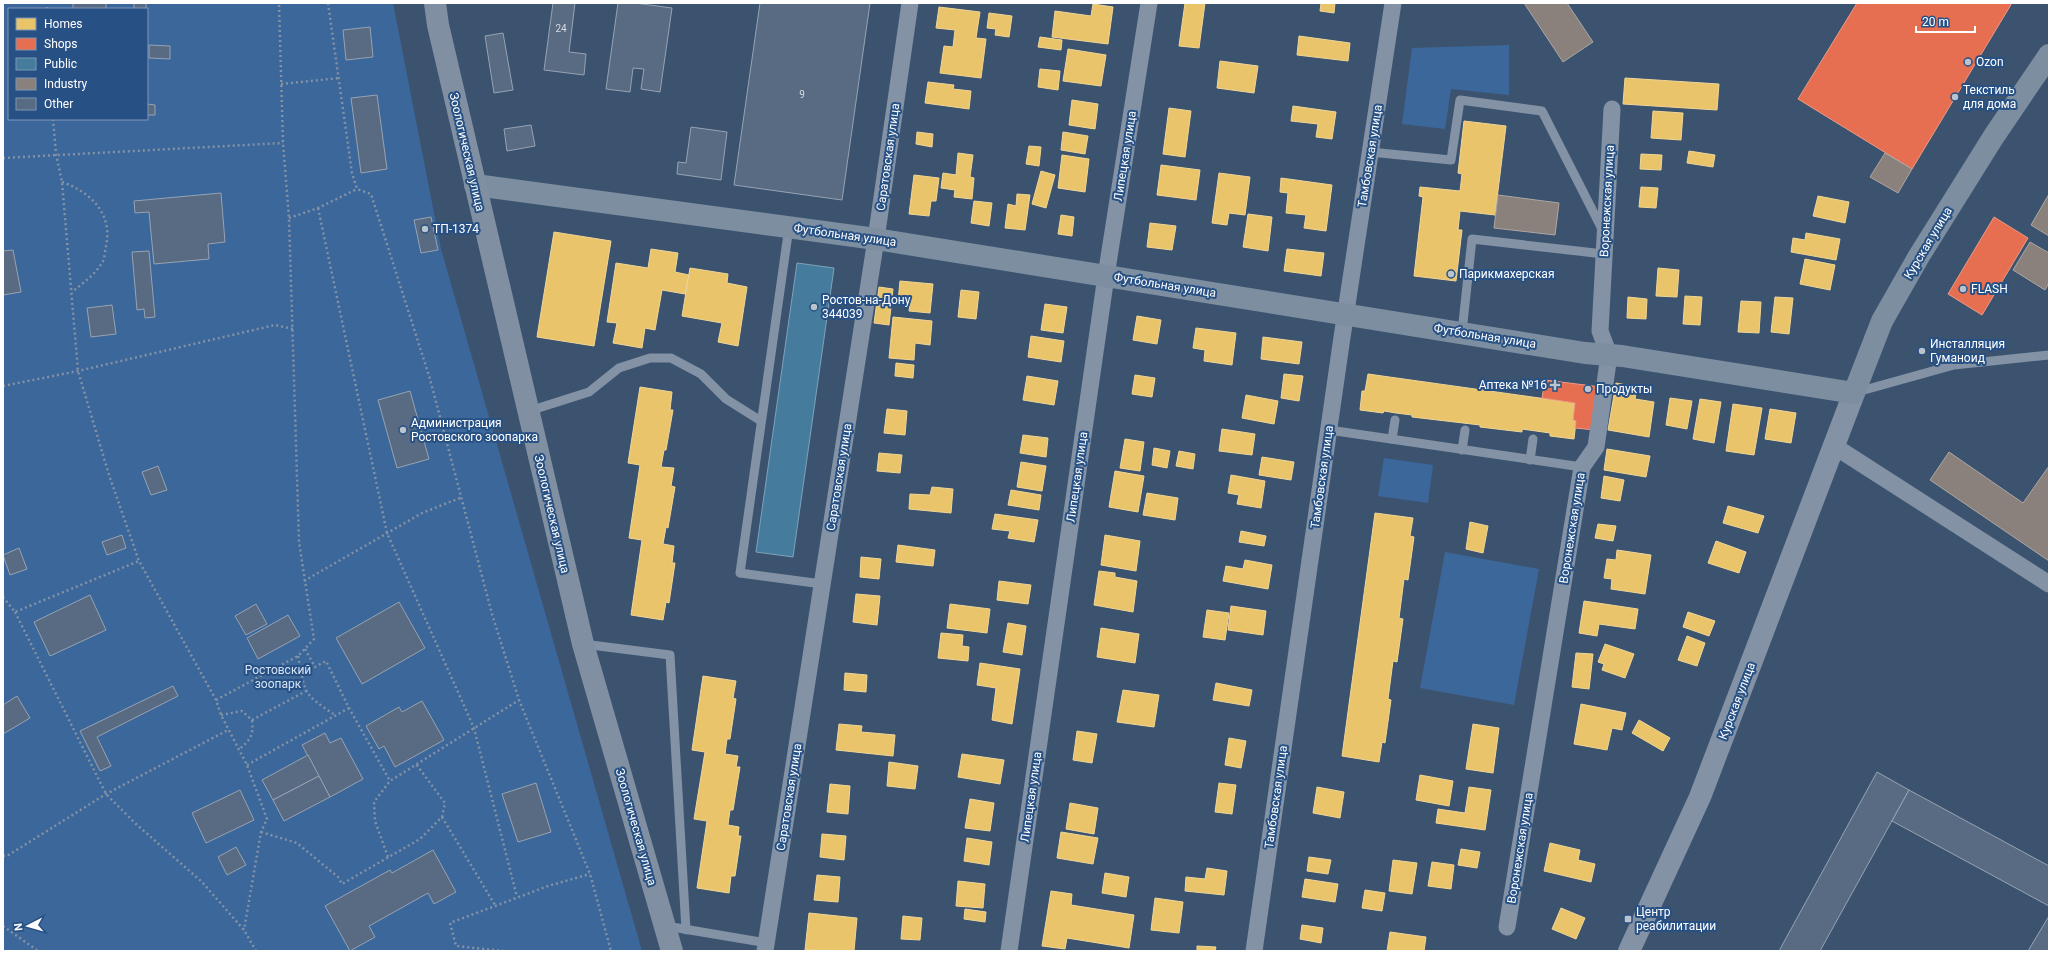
<svg xmlns="http://www.w3.org/2000/svg" width="2052" height="954" font-family="Roboto,sans-serif">
  <style>
    .green { fill: #3c679a; fill-rule: evenodd }
    .homes { fill: #e9c46a; stroke: #f0d697 }
    .shops { fill: #e76f51; stroke: #ee9a85 }
    .public { fill: #457b9d; stroke: #7da3ba }
    .industry { fill: #8a817c; stroke: #ada7a3 }
    .building { fill: #596b82; stroke: #96a3b3 }
    .lines { fill: none; stroke-linecap: round; stroke-linejoin: round }
    .path { stroke: #8392a5; stroke-width: 2.5; stroke-dasharray: 2 3; stroke-linecap: butt }
    .service { stroke: #8392a5; stroke-width: 9 }
    .minor { stroke: #8392a5; stroke-width: 17 }
    .tertiary { stroke: #8392a5; stroke-width: 22 }
    .secondary { stroke: #7d8ea1; stroke-width: 22 }
    .primary { stroke: #818fa2; stroke-width: 22 }
    .poi-dot { fill: #bbc3cd; stroke: #275084; stroke-width: 1.5 }
    .labels { text-anchor: middle; stroke-width: 4; stroke-linejoin: round; paint-order: stroke }
    .number-label { font-size: 10px; fill: #d6dae0 }
    .poi-label { font-size: 12px; fill: #fff; stroke: #275084; text-anchor: start }
    .street-label { font-size: 12px; fill: #fff; stroke: #275084 }
    .park-label { font-size: 12px; fill: #d5e4f6; stroke: #275084 }
  </style>
  <rect width="100%" height="100%" fill="#3c536f"/>
  <!-- green -->
  <g class="green">
    <path d="M 3,3 L 393,3 L 441,249 L 642,951 L 3,951 ZM 9,9 L 147,9 L 147,119 L 9,119 Z"/>
    <polygon points="1509,45 1509,95 1451,89 1445,129 1402,124 1412,48"/>
    <polygon points="1384,458 1433,465 1428,503 1378,496"/>
    <polygon points="1445,552 1539,569 1514,705 1420,688"/>
  </g>
  <!-- homes -->
  <g class="homes">
    <polygon points="1185,3 1205,3 1199,48 1179,46"/>
    <polygon points="1321,3 1335,3 1334,13 1320,11"/>
    <polygon points="1093,4 1113,7 1108,44 1052,37 1055,11 1091,16"/>
    <polygon points="939,7 980,12 976,38 986,39 981,78 940,73 944,46 953,47 955,30 936,28"/>
    <polygon points="989,13 1012,16 1009,37 995,35 996,29 987,28"/>
    <polygon points="1299,36 1350,43 1348,61 1297,55"/>
    <polygon points="1040,37 1062,40 1061,50 1038,47"/>
    <polygon points="1068,49 1106,55 1101,86 1063,81"/>
    <polygon points="1220,61 1258,66 1254,93 1217,88"/>
    <polygon points="1040,69 1060,71 1058,90 1038,87"/>
    <polygon points="1625,78 1719,84 1717,110 1623,104"/>
    <polygon points="928,82 954,85 953,89 971,91 969,109 925,103"/>
    <polygon points="1072,100 1098,104 1095,129 1069,125"/>
    <polygon points="1293,106 1336,112 1332,139 1316,137 1318,124 1291,121"/>
    <polygon points="1169,108 1191,111 1185,157 1163,154"/>
    <polygon points="1653,111 1683,113 1681,140 1651,138"/>
    <polygon points="1464,121 1506,126 1495,215 1460,211 1458,230 1462,230 1456,281 1414,276 1423,197 1419,196 1420,187 1460,191 1462,174 1458,173"/>
    <polygon points="917,132 933,134 932,147 916,144"/>
    <polygon points="1063,132 1088,136 1085,154 1061,150"/>
    <polygon points="1029,146 1041,147 1039,166 1026,164"/>
    <polygon points="1689,151 1715,155 1713,167 1687,163"/>
    <polygon points="958,153 973,155 970,177 974,178 972,199 954,197 955,190 941,188 943,173 956,175"/>
    <polygon points="1641,154 1662,155 1661,170 1640,169"/>
    <polygon points="1062,155 1089,159 1085,192 1058,188"/>
    <polygon points="1161,165 1200,170 1196,200 1157,195"/>
    <polygon points="1041,171 1055,175 1046,208 1032,204"/>
    <polygon points="1219,173 1250,177 1245,215 1229,213 1227,225 1212,223"/>
    <polygon points="914,175 939,178 936,201 931,201 929,216 909,214"/>
    <polygon points="1281,178 1332,185 1326,231 1304,228 1306,215 1286,213 1288,193 1280,192"/>
    <polygon points="1641,187 1658,188 1656,208 1639,207"/>
    <polygon points="1017,194 1030,195 1025,230 1005,228 1008,204 1016,206"/>
    <polygon points="1818,196 1849,202 1845,223 1813,216"/>
    <polygon points="974,201 992,203 989,226 971,223"/>
    <polygon points="1248,214 1272,217 1268,251 1243,247"/>
    <polygon points="1061,215 1074,217 1072,236 1058,234"/>
    <polygon points="1150,223 1176,226 1172,250 1147,247"/>
    <polygon points="554,232 611,241 594,346 537,337"/>
    <polygon points="1806,233 1840,239 1836,260 1791,252 1793,238 1805,240"/>
    <polygon points="651,249 678,253 675,272 689,275 685,294 662,290 655,330 645,328 642,348 613,343 617,323 607,322 616,263 648,268"/>
    <polygon points="1287,249 1324,253 1321,276 1284,271"/>
    <polygon points="1805,259 1835,265 1830,290 1800,284"/>
    <polygon points="690,268 728,274 727,283 747,287 738,346 718,342 722,323 682,316"/>
    <polygon points="1658,268 1679,270 1677,297 1656,296"/>
    <polygon points="900,281 933,284 930,313 909,311 910,303 898,302"/>
    <polygon points="879,287 893,289 889,325 874,323"/>
    <polygon points="961,290 979,292 976,319 958,317"/>
    <polygon points="1685,296 1702,297 1700,325 1683,324"/>
    <polygon points="1628,297 1647,299 1646,319 1627,318"/>
    <polygon points="1775,297 1793,298 1789,334 1771,332"/>
    <polygon points="1741,301 1761,302 1759,333 1738,332"/>
    <polygon points="1045,304 1067,307 1063,333 1041,330"/>
    <polygon points="1137,316 1161,320 1157,344 1133,340"/>
    <polygon points="893,317 932,321 930,345 915,343 914,360 889,358"/>
    <polygon points="1196,328 1236,333 1232,365 1204,361 1205,350 1193,348"/>
    <polygon points="1031,336 1064,341 1061,362 1028,357"/>
    <polygon points="1263,337 1302,342 1299,364 1261,359"/>
    <polygon points="896,363 914,365 913,378 895,376"/>
    <polygon points="1284,374 1303,376 1299,401 1281,398"/>
    <polygon points="1368,374 1575,403 1573,420 1576,421 1574,439 1550,436 1550,433 1522,429 1522,432 1480,427 1480,425 1412,417 1412,415 1396,413 1384,411 1383,413 1360,410 1362,391 1365,391"/>
    <polygon points="1135,375 1155,378 1152,397 1132,394"/>
    <polygon points="1027,376 1058,381 1054,405 1023,400"/>
    <polygon points="1616,383 1637,387 1635,399 1654,402 1649,437 1608,430"/>
    <polygon points="640,387 672,392 670,410 673,410 666,450 664,450 661,467 674,468 671,486 675,487 668,528 666,527 663,544 674,546 672,563 675,563 669,603 666,602 663,620 631,615 642,540 629,538 640,465 628,463"/>
    <polygon points="1246,395 1278,401 1274,424 1242,418"/>
    <polygon points="1670,398 1692,401 1687,429 1666,425"/>
    <polygon points="1700,399 1721,402 1714,443 1693,439"/>
    <polygon points="1733,404 1762,408 1754,455 1726,451"/>
    <polygon points="887,409 907,411 905,435 884,433"/>
    <polygon points="1770,409 1796,413 1791,443 1765,439"/>
    <polygon points="1222,429 1255,434 1252,455 1219,451"/>
    <polygon points="1023,435 1048,438 1046,457 1020,453"/>
    <polygon points="1125,439 1144,442 1140,471 1120,468"/>
    <polygon points="1154,448 1170,451 1167,468 1152,465"/>
    <polygon points="1607,449 1650,456 1646,477 1604,470"/>
    <polygon points="1179,451 1195,454 1193,469 1176,466"/>
    <polygon points="879,453 902,455 900,473 877,471"/>
    <polygon points="1262,457 1294,462 1291,480 1259,475"/>
    <polygon points="1021,462 1046,466 1042,491 1017,487"/>
    <polygon points="1115,471 1144,476 1138,512 1109,507"/>
    <polygon points="1231,475 1265,481 1261,508 1237,504 1239,495 1228,493"/>
    <polygon points="1604,476 1624,480 1620,501 1601,498"/>
    <polygon points="932,487 953,489 951,513 909,509 910,494 930,495"/>
    <polygon points="1011,490 1041,495 1039,510 1008,505"/>
    <polygon points="1147,493 1178,498 1175,520 1143,515"/>
    <polygon points="1728,506 1764,516 1758,533 1723,523"/>
    <polygon points="1375,513 1413,518 1410,536 1414,537 1408,580 1404,579 1399,618 1403,619 1397,662 1393,661 1388,699 1391,700 1385,743 1382,742 1379,762 1342,756"/>
    <polygon points="995,514 1038,520 1034,542 1008,538 1010,531 992,529"/>
    <polygon points="1470,522 1488,526 1483,553 1466,549"/>
    <polygon points="1598,524 1616,526 1613,541 1595,538"/>
    <polygon points="1241,531 1266,536 1264,546 1239,542"/>
    <polygon points="1105,535 1140,541 1136,571 1101,565"/>
    <polygon points="1716,541 1746,552 1739,573 1708,563"/>
    <polygon points="898,545 935,550 933,566 896,562"/>
    <polygon points="1617,550 1651,555 1645,594 1611,589 1612,579 1604,578 1607,559 1616,560"/>
    <polygon points="861,557 881,559 879,579 860,577"/>
    <polygon points="1245,560 1272,565 1268,589 1223,581 1226,566 1243,569"/>
    <polygon points="1099,571 1115,573 1115,577 1137,581 1133,612 1094,605"/>
    <polygon points="999,581 1031,585 1028,604 997,600"/>
    <polygon points="856,594 880,596 877,625 853,622"/>
    <polygon points="1584,601 1638,609 1635,629 1599,624 1597,636 1579,633"/>
    <polygon points="950,604 990,609 987,633 947,628"/>
    <polygon points="1231,606 1266,611 1263,635 1228,630"/>
    <polygon points="1207,610 1229,613 1225,640 1203,637"/>
    <polygon points="1688,612 1715,621 1709,636 1683,627"/>
    <polygon points="1008,623 1026,626 1022,655 1003,652"/>
    <polygon points="1101,628 1139,634 1135,663 1097,657"/>
    <polygon points="941,633 963,635 962,646 969,647 968,661 938,658"/>
    <polygon points="1687,636 1705,643 1697,666 1678,660"/>
    <polygon points="1605,644 1634,654 1625,678 1602,670 1604,664 1598,662"/>
    <polygon points="1576,653 1593,654 1589,689 1572,687"/>
    <polygon points="980,663 1020,669 1012,724 992,720 996,688 977,685"/>
    <polygon points="845,673 867,675 866,692 844,690"/>
    <polygon points="703,676 736,681 733,698 736,699 730,739 727,739 725,754 738,756 736,767 740,767 733,810 730,810 728,825 739,827 738,836 741,836 735,876 731,876 729,893 697,888 707,821 694,819 705,752 692,750"/>
    <polygon points="1216,683 1252,690 1249,706 1213,700"/>
    <polygon points="1123,690 1159,695 1154,727 1117,722"/>
    <polygon points="1581,704 1626,713 1622,730 1612,728 1607,750 1574,744"/>
    <polygon points="1639,720 1670,738 1663,751 1632,733"/>
    <polygon points="839,724 862,726 861,732 895,735 893,756 836,750"/>
    <polygon points="1473,724 1499,728 1493,773 1466,769"/>
    <polygon points="1077,731 1097,734 1092,763 1073,760"/>
    <polygon points="1229,738 1246,741 1241,768 1225,765"/>
    <polygon points="962,754 1004,760 1000,784 958,777"/>
    <polygon points="889,762 918,766 915,789 887,786"/>
    <polygon points="1420,775 1453,781 1449,806 1416,800"/>
    <polygon points="1219,783 1236,785 1232,814 1215,812"/>
    <polygon points="830,784 850,786 848,814 827,812"/>
    <polygon points="1317,787 1344,792 1340,818 1313,813"/>
    <polygon points="1469,787 1491,790 1485,830 1436,823 1438,809 1465,813"/>
    <polygon points="970,799 994,803 990,831 965,828"/>
    <polygon points="1070,803 1098,808 1094,834 1066,829"/>
    <polygon points="1061,832 1098,838 1093,864 1057,858"/>
    <polygon points="822,834 846,836 844,860 820,857"/>
    <polygon points="967,838 992,842 989,865 964,861"/>
    <polygon points="1550,843 1580,850 1578,860 1595,864 1591,882 1544,871"/>
    <polygon points="1461,849 1480,852 1477,868 1458,865"/>
    <polygon points="1309,857 1331,860 1328,874 1307,871"/>
    <polygon points="1393,860 1417,863 1412,894 1389,891"/>
    <polygon points="1432,862 1454,865 1451,889 1428,886"/>
    <polygon points="1207,868 1227,871 1224,895 1185,891 1186,877 1205,879"/>
    <polygon points="1105,873 1129,877 1126,897 1102,893"/>
    <polygon points="817,875 840,877 838,902 814,900"/>
    <polygon points="1305,879 1338,884 1335,902 1302,897"/>
    <polygon points="958,881 985,884 983,908 956,906"/>
    <polygon points="1365,890 1385,893 1382,911 1362,908"/>
    <polygon points="1051,891 1072,894 1071,905 1134,915 1129,948 1067,938 1065,949 1042,946"/>
    <polygon points="1155,898 1183,902 1179,933 1151,930"/>
    <polygon points="1561,908 1585,918 1576,939 1552,929"/>
    <polygon points="965,909 986,912 985,922 964,919"/>
    <polygon points="809,913 857,918 854,951 805,950"/>
    <polygon points="903,916 922,918 920,940 901,939"/>
    <polygon points="1302,925 1323,928 1321,943 1300,939"/>
    <polygon points="1390,932 1426,937 1424,951 1387,951"/>
    <polygon points="1197,946 1216,947 1215,951 1197,951"/>
  </g>
  <!-- shops -->
  <g class="shops">
    <polygon points="1857,3 2012,3 1912,169 1798,99"/>
    <polygon points="1994,217 2028,238 1982,315 1948,294"/>
    <polygon points="1545,380 1601,387 1595,430 1575,428 1576,421 1573,420 1575,403 1542,398"/>
  </g>
  <!-- public -->
  <polygon class="public" points="797,263 834,268 793,557 756,552"/>
  <!-- industry -->
  <g class="industry">
    <polygon points="1524,3 1567,3 1593,42 1563,62"/>
    <polygon points="1885,153 1912,169 1898,193 1870,177"/>
    <polygon points="2049,194 2049,236 2031,225"/>
    <polygon points="1498,195 1559,203 1555,235 1494,228"/>
    <polygon points="2030,242 2049,253 2049,283 2045,290 2013,270"/>
    <polygon points="1949,452 2023,503 2049,466 2049,561 1930,480"/>
  </g>
  <!-- building -->
  <g class="building">
    <rect x="73" y="3" width="33" height="6"/>
    <rect x="134" y="3" width="12" height="6"/>
    <polygon points="553,3 575,3 569,52 586,54 584,75 544,70"/>
    <polygon points="618,3 635,3 672,8 660,92 641,89 644,69 633,68 630,92 606,89"/>
    <polygon points="760,3 870,3 842,200 734,185"/>
    <polygon points="370,27 373,57 346,60 343,30"/>
    <polygon points="503,33 513,90 494,93 485,36"/>
    <polygon points="149,45 170,46 170,59 149,58"/>
    <polygon points="377,95 387,169 361,173 351,98"/>
    <polygon points="147,104 155,105 155,115 147,115"/>
    <polygon points="531,125 535,146 507,151 504,129"/>
    <polygon points="691,127 727,132 721,180 677,174 678,162 686,163"/>
    <polygon points="221,193 225,242 208,244 209,259 154,264 149,212 135,213 134,201"/>
    <polygon points="431,217 438,250 421,253 414,220"/>
    <polygon points="13,250 21,292 3,295 3,251"/>
    <polygon points="149,251 155,317 145,318 144,309 137,310 132,252"/>
    <polygon points="112,305 116,334 91,337 87,308"/>
    <polygon points="410,391 429,459 397,468 378,400"/>
    <polygon points="158,466 167,490 151,495 142,472"/>
    <polygon points="122,535 126,548 107,555 102,542"/>
    <polygon points="19,548 27,569 10,575 3,555"/>
    <polygon points="90,595 106,630 50,656 34,622"/>
    <polygon points="399,602 425,648 362,684 336,638"/>
    <polygon points="256,604 267,624 246,635 235,616"/>
    <polygon points="288,615 300,636 258,659 247,638"/>
    <polygon points="173,686 178,696 97,737 111,766 100,771 80,731"/>
    <polygon points="17,696 30,718 3,734 3,705"/>
    <polygon points="422,701 444,740 395,767 384,746 379,749 366,726 399,707 402,712"/>
    <polygon points="325,733 330,743 341,738 363,779 330,797 302,745"/>
    <polygon points="308,755 319,776 273,800 262,780"/>
    <polygon points="1877,772 1909,790 1820,951 1779,951"/>
    <polygon points="319,776 330,797 284,821 273,800"/>
    <polygon points="536,783 551,832 518,842 502,794"/>
    <polygon points="240,790 254,820 206,843 192,813"/>
    <polygon points="1909,790 2049,866 2049,906 1892,821"/>
    <polygon points="236,847 246,865 227,875 218,857"/>
    <polygon points="433,850 456,892 434,904 428,893 369,926 375,937 350,951 325,906 390,870 392,873"/>
    <polygon points="2049,916 2049,951 2028,951"/>
  </g>
  <g class="lines">
    <!-- path -->
    <g class="path">
      <polyline points="328,3 352,173 357,189 371,194 430,379 492,614 519,700 590,874 611,951"/>
      <polyline points="47,9 47,3"/>
      <polyline points="281,84 339,78"/>
      <polyline points="53,119 56,154 62,182 78,371 109,475 139,561 216,700 221,715 247,765 267,819 261,832 244,930"/>
      <polyline points="3,158 283,143"/>
      <path d="M 62,182 C 91,192 113,214 106,246 C 105,251 105,257 103,261 C 96,274 83,283 72,292"/>
      <polyline points="318,208 387,533 474,728 517,897"/>
      <polyline points="289,218 318,208 357,189"/>
      <polyline points="3,386 78,371 275,325 293,329"/>
      <polyline points="304,581 422,513 460,498"/>
      <polyline points="3,597 15,612 139,561"/>
      <polyline points="15,612 106,794 136,824 202,882 244,930 256,951"/>
      <polyline points="305,649 315,667 326,661 349,708 390,781"/>
      <path d="M 298,656 C 306,695 302,693 335,715"/>
      <polyline points="216,700 298,656 314,639 299,542 289,218 283,143 279,3"/>
      <path d="M 221,715 L 242,711 L 252,720 C 254,735 250,741 238,750"/>
      <polyline points="252,720 306,691"/>
      <polyline points="247,765 349,708"/>
      <polyline points="442,817 495,905"/>
      <polyline points="261,832 297,843 338,877 342,884 420,839 442,817 445,803 416,764"/>
      <polyline points="3,856 7,856 106,794 228,730"/>
      <polyline points="388,857 375,821 374,802 390,781 519,700"/>
      <polyline points="3,926 38,951"/>
      <polyline points="504,951 456,946 450,923 548,886 590,874"/>
    </g>
    <!-- service -->
    <g class="service">
      <polyline points="1370,152 1451,160 1460,100 1542,111 1603,231"/>
      <polyline points="789,227 740,573 822,584"/>
      <polyline points="1462,332 1472,239 1604,254"/>
      <polyline points="1857,392 1954,365 2049,355"/>
      <polyline points="529,411 589,392 619,368 650,358 671,358 701,374 726,399 761,421"/>
      <polyline points="1329,430 1582,467"/>
      <polyline points="1392,439 1395,420"/>
      <polyline points="1462,450 1465,430"/>
      <polyline points="1530,460 1533,439"/>
      <polyline points="583,644 670,655 686,930"/>
      <polyline points="666,926 767,943"/>
    </g>
    <!-- minor -->
    <g class="minor">
      <polyline points="1834,446 2049,584"/>
      <polyline points="1507,927 1582,467 1596,447 1609,355 1600,331 1612,109"/>
      <polyline points="765,951 876,239 910,3"/>
      <polyline points="1009,951 1106,276 1149,3"/>
      <polyline points="1254,951 1341,344 1393,3"/>
    </g>
    <!-- tertiary -->
    <polyline class="tertiary" points="1629,951 1700,797 1854,393"/>
    <!-- secondary -->
    <polyline class="secondary" points="475,185 876,239 1585,353 1622,356 1854,393 1882,321 1919,256 1994,136 2049,55"/>
    <!-- primary -->
    <polyline class="primary" points="435,3 438,25 583,644 672,951"/>
  </g>
  <!-- markers -->
  <g class="poi-dot">
    <circle cx="1968" cy="62" r="4"/>
    <circle cx="1955" cy="97" r="4"/>
    <circle cx="425" cy="229" r="4"/>
    <circle cx="1451" cy="274" r="4"/>
    <circle cx="1963" cy="289" r="4"/>
    <circle cx="814" cy="307" r="4"/>
    <circle cx="1922" cy="351" r="4"/>
    <path d="M1553 379h4v4h4v4h-4v4h-4v-4h-4v-4h4z"/>
    <circle cx="1588" cy="389" r="4"/>
    <circle cx="403" cy="430" r="4"/>
    <rect x="1624" y="915" width="8" height="8" rx="2"/>
  </g>
  <g class="labels">
    <!-- number labels -->
    <g class="number-label">
      <text x="561" y="32">24</text>
      <text x="802" y="98">9</text>
    </g>
    <!-- poi labels -->
    <g class="poi-label">
      <text x="1976" y="66">Ozon</text>
      <text x="1963" y="94">Текстиль<tspan x="1963" dy="14">для дома</tspan></text>
      <text x="433" y="233">ТП-1374</text>
      <text x="1459" y="278">Парикмахерская</text>
      <text x="1971" y="293">FLASH</text>
      <text x="822" y="304">Ростов-на-Дону<tspan x="822" dy="14">344039</tspan></text>
      <text x="1930" y="348">Инсталляция<tspan x="1930" dy="14">Гуманоид</tspan></text>
      <text x="1547" y="389" text-anchor="end">Аптека №16</text>
      <text x="1596" y="393">Продукты</text>
      <text x="411" y="427">Администрация<tspan x="411" dy="14">Ростовского зоопарка</tspan></text>
      <text x="1636" y="916">Центр<tspan x="1636" dy="14">реабилитации</tspan></text>
    </g>
    <!-- street labels -->
    <g class="street-label">
      <text transform="translate(467 152) rotate(77)" y="4">Зоологическая улица</text>
      <text transform="translate(1125 156) rotate(-81)" y="4">Липецкая улица</text>
      <text transform="translate(1370 156) rotate(-81)" y="4">Тамбовская улица</text>
      <text transform="translate(888 157) rotate(-82)" y="4">Саратовская улица</text>
      <text transform="translate(1607 201) rotate(-87)" y="4">Воронежская улица</text>
      <text transform="translate(845 235) rotate(8)" y="4">Футбольная улица</text>
      <text transform="translate(1928 243) rotate(-59)" y="4">Курская улица</text>
      <text transform="translate(1165 285) rotate(9)" y="4">Футбольная улица</text>
      <text transform="translate(1485 336) rotate(9)" y="4">Футбольная улица</text>
      <text transform="translate(839 477) rotate(-81)" y="4">Саратовская улица</text>
      <text transform="translate(1077 477) rotate(-82)" y="4">Липецкая улица</text>
      <text transform="translate(1322 477) rotate(-82)" y="4">Тамбовская улица</text>
      <text transform="translate(552 514) rotate(77)" y="4">Зоологическая улица</text>
      <text transform="translate(1572 528) rotate(-81)" y="4">Воронежская улица</text>
      <text transform="translate(1737 701) rotate(-69)" y="4">Курская улица</text>
      <text transform="translate(789 797) rotate(-81)" y="4">Саратовская улица</text>
      <text transform="translate(1031 797) rotate(-82)" y="4">Липецкая улица</text>
      <text transform="translate(1276 797) rotate(-82)" y="4">Тамбовская улица</text>
      <text transform="translate(636 827) rotate(74)" y="4">Зоологическая улица</text>
      <text transform="translate(1520 848) rotate(-81)" y="4">Воронежская улица</text>
    </g>
    <!-- park labels -->
    <g class="park-label">
      <text x="278" y="674">Ростовский<tspan x="278" dy="14">зоопарк</tspan></text>
    </g>
  </g>
  <!-- border -->
  <rect width="2052" height="954" fill="none" stroke="#ffffff" stroke-width="8"/>
  <!-- legend -->
  <rect x="8" y="8" width="140" height="112" fill="#275084" stroke="#7d96b5"/>
  <rect x="16" y="18" width="20" height="12" fill="#e9c46a" stroke="#7d96b5"/>
  <text x="44" y="28" font-size="12" fill="#ffffff">Homes</text>
  <rect x="16" y="38" width="20" height="12" fill="#e76f51" stroke="#7d96b5"/>
  <text x="44" y="48" font-size="12" fill="#ffffff">Shops</text>
  <rect x="16" y="58" width="20" height="12" fill="#457b9d" stroke="#7d96b5"/>
  <text x="44" y="68" font-size="12" fill="#ffffff">Public</text>
  <rect x="16" y="78" width="20" height="12" fill="#8a817c" stroke="#7d96b5"/>
  <text x="44" y="88" font-size="12" fill="#ffffff">Industry</text>
  <rect x="16" y="98" width="20" height="12" fill="#596b82" stroke="#7d96b5"/>
  <text x="44" y="108" font-size="12" fill="#ffffff">Other</text>
  <!-- north arrow -->
  <g transform="translate(28 926) rotate(264)" stroke="#275084" stroke-width="3" paint-order="stroke">
  <path d="M0-3L7 15L0 10L-7 15Z" fill="#ffffff"/>
  <text y="-6" font-size="11" font-weight="bold" text-anchor="middle" fill="#ffffff">N</text>
  </g>
  <!-- scale -->
  <path d="M1916 26v6h59v-6" fill="none" stroke="#ffffff" stroke-width="2"/>
  <text x="1922" y="26" font-size="12" fill="#ffffff" stroke="#275084" stroke-width="3" paint-order="stroke">20 m</text>
</svg>
